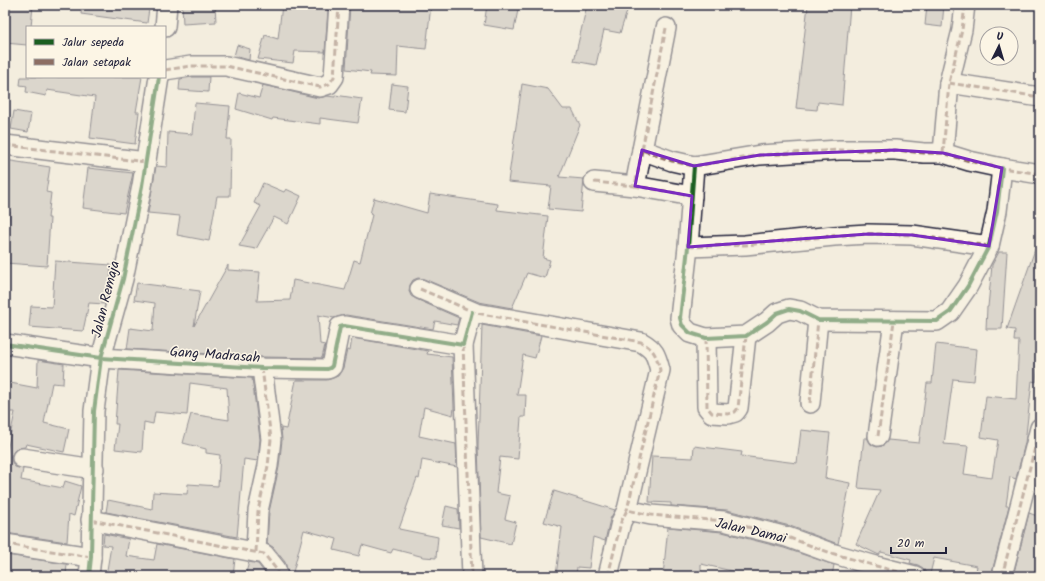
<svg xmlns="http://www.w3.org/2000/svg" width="1045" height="581" font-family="Kalam,sans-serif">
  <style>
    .building { fill: #bfbab6; stroke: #22223b }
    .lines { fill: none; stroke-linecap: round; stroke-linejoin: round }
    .minor-casing { stroke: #22223b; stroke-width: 22 }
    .minor { stroke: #fcf5e5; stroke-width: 19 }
    .quiet { stroke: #8d6e63; stroke-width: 3; stroke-dasharray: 6 3; stroke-linecap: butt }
    .cycleway-casing { stroke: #fcf5e5; stroke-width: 6 }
    .cycleway { stroke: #1b5e20; stroke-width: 4 }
    .marked { fill: none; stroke: #7b2cbf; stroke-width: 3; stroke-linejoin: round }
    .labels { text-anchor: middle; stroke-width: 3; stroke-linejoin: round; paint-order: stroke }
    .street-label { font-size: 14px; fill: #22223b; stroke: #fcf5e5 }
  </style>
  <rect width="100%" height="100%" fill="#f3edde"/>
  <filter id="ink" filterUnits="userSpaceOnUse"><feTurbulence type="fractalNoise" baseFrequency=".025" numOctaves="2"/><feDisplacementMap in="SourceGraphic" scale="8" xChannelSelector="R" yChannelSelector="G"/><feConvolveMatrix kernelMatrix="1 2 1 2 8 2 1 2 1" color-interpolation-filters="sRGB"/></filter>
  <g filter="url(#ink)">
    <!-- building -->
    <g class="building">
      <polygon points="5,5 33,5 31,27 27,27 27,45 5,43"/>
      <polygon points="82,5 118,5 149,9 147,23 81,14"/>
      <polygon points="182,5 215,5 216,22 183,24"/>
      <polygon points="282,5 302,5 302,7 328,9 325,52 295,51 293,63 258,59 265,35 278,39"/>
      <polygon points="350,5 431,5 426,49 398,46 397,76 370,75 371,72 346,69"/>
      <polygon points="487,5 519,5 514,30 484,25"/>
      <polygon points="587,5 629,5 620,33 604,30 596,65 574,61"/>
      <polygon points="808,5 850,5 842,105 818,102 817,110 796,108"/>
      <polygon points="927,5 944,5 942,27 925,25"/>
      <polygon points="237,45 250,49 249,60 234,56"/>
      <polygon points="21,77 142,77 136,112 139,112 135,144 90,138 95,97 47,90 46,96 26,92 27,86 20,85"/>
      <polygon points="192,77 209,77 208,92 179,90 180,79"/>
      <polygon points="392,84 408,86 405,112 389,110"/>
      <polygon points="522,84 548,89 563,109 572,109 580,125 559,177 584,179 581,212 548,209 551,186 508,182"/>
      <polygon points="263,85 318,98 327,96 335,97 335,95 362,99 358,123 320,118 320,124 273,118 272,120 236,109 239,93 259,98"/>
      <polygon points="195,103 230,106 227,139 231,139 230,196 217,196 209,241 177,235 180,216 148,213 156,166 167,167 168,132 192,134"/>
      <polygon points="14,111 31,114 28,132 11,129"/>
      <polygon points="5,160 50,167 46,192 51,193 48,218 50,218 47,266 5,263 5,244 7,244 10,212 5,211"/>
      <polygon points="88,168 133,173 124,213 83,208"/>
      <polygon points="263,183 284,192 286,189 301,196 288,224 274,217 256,249 239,246 261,206 254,203"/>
      <polygon points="430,194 498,204 497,210 548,216 543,258 550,260 545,278 527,273 512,308 479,302 424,279 418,278 413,280 410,285 409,291 411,296 416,299 459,318 457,325 435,321 433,329 346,315 334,318 318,315 320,344 325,345 322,358 262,357 127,349 130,328 153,331 155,303 134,300 137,283 200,291 194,326 228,265 228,270 260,272 257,301 290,300 293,280 345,290 354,260 360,262 372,215 370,214 374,198 427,213"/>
      <polygon points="1038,241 1040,242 1040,369 1037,369 1036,382 1032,381 1025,443 1016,479 1010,477 1006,506 1009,506 991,576 975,576 977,566 934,558 930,574 926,573 923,568 918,565 910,563 911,560 881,552 879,555 856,544 880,490 858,488 864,438 868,438 871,444 877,447 882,446 888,440 919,443 927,383 932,383 936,344 977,349 974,381 953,379 944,444 968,446 964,474 992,478 998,440 981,437 986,396 1016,399 1019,341 1014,341 1015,330 1007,329"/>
      <polygon points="999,252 1007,252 1002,329 986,329 987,307 988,307 992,265"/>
      <polygon points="55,261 111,265 110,285 105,304 89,303 83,331 29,327 31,306 52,307"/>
      <polygon points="482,325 541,336 535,358 523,355 517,395 526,395 525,417 521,417 518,459 500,457 496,493 510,496 505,519 516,522 511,544 481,537 478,446"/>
      <polygon points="352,338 428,351 427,354 452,357 454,408 453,415 424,407 419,436 456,444 457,467 422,460 419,479 417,478 399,529 438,537 436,558 424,557 393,549 391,553 362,545 359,556 334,550 337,539 304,530 292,576 289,576 285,562 273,547 267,544 269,512 279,467 282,440 281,428 286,429 296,380 327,380 338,376 343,368 347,350 350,351"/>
      <polygon points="38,360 64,364 63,384 52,383 44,423 69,429 64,452 26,444 25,447 18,448 14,451 11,456 12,462 15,467 23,469 21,480 63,488 65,481 81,486 74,516 69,514 67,542 5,533 5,461 15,412 5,412 5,382 37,388"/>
      <polygon points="119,370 252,378 260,439 258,461 244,459 237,537 106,512 108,500 152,509 153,492 187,494 188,484 218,486 220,455 206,453 206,449 183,443 191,414 229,420 227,388 190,383 187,415 155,412 153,424 144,422 142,452 115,449 118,424 115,424"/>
      <polygon points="801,430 830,433 825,478 850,483 838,544 790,526 727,510 671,506 671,503 649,502 652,456 693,458 694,446 742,452 741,456 797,463"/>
      <polygon points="554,491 615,510 610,519 605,541 593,537 589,568 577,567 576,576 556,576 562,527 544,522"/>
      <polygon points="446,506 458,509 459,528 442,525"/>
      <polygon points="1029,513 1040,517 1040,576 1013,576"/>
      <polygon points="668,527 722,532 784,548 834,565 832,576 731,576 732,571 701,564 701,576 663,576"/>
      <polygon points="104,534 129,539 126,556 154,560 157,544 235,559 233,576 106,576 111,546 103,545"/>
      <polygon points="7,555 67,564 66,576 5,576"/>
      <polygon points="249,562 258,564 267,576 245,576"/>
    </g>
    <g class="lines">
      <defs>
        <g id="minor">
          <polyline points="165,27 167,5"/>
          <polyline points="666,28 642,150 672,161 694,166 760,155 839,150 895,150 924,153 943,153 969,161 1002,168 1040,174"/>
          <polyline points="165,70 191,66 226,66 320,87 329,84 334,77 339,5"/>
          <polyline points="949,83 1040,97"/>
          <polyline points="5,145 146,162"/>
          <polyline points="642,150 635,186 692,196"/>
          <polyline points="943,153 949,83 962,30 965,5"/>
          <polyline points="694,166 688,247 680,318 682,325 690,333 706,338 746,336 767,322 777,313 789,309 800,311 818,320 937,321 950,312 968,286 989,246 997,211 1002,168"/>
          <polyline points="594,182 635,186"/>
          <polyline points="688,247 745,245 834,236 868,234 912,235 989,246"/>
          <path d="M 420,289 L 476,313 L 641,342 C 655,350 656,355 660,370 L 627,510"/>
          <polyline points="706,338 707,407 712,413 728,414 735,412 738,408 746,336"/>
          <polyline points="5,344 101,358 262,368 327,369 330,368 332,366 340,327 344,326 463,345 472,312"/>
          <polyline points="463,345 472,576"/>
          <polyline points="810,403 818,320"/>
          <polyline points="878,436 894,321"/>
          <polyline points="22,458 94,469"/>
          <polyline points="91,520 264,554 276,569 278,576"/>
          <polyline points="5,544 91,557"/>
          <polyline points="256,552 258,511 268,466 271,439 262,368"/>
          <polyline points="89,576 91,557 94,411 101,358 123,279 142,186 159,77"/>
          <polyline points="608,576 621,522 627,510 651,515 724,521 787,537 831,553 876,566 915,576"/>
          <polyline points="1002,576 1040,428"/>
        </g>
      </defs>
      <!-- minor casing -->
      <use href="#minor" class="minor-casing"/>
      <!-- minor -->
      <use href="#minor" class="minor"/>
      <!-- quiet -->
      <g class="quiet">
        <polyline points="666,28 642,150 672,161 694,166 760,155 839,150 895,150 924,153 943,153 969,161 1002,168 1040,174"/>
        <polyline points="165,70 191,66 226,66 320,87 329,84 334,77 339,5"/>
        <polyline points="949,83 1040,97"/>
        <polyline points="5,145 146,162"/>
        <polyline points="642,150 635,186 692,196"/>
        <polyline points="943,153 949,83 962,30 965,5"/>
        <polyline points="594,182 635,186"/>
        <polyline points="688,247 745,245 834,236 868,234 912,235 989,246"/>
        <path d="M 420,289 L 476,313 L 641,342 C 655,350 656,355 660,370 L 627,510"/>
        <polyline points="706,338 707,407 712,413 728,414 735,412 738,408 746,336"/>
        <polyline points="463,345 472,576"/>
        <polyline points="810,403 818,320"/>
        <polyline points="878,436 894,321"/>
        <polyline points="91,520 264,554 276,569 278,576"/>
        <polyline points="5,544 91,557"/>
        <polyline points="256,552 258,511 268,466 271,439 262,368"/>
        <polyline points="608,576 621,522 627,510 651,515 724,521 787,537 831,553 876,566 915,576"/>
        <polyline points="1002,576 1040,428"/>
      </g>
      <defs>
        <g id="cycleway">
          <polyline points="694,166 688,247 680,318 682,325 690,333 706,338 746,336 767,322 777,313 789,309 800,311 818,320 937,321 950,312 968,286 989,246 997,211 1002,168"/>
          <polyline points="5,344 101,358 262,368 327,369 330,368 332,366 340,327 344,326 463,345 472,312"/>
          <polyline points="89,576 91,557 94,411 101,358 123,279 142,186 159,77"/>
        </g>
      </defs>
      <!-- cycleway casing -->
      <use href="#cycleway" class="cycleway-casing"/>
      <!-- cycleway -->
      <use href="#cycleway" class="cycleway"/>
    </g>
  </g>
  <!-- marked area -->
  <path d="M0 0H1045V581H0ZM 642,150 L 694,166 L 760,155 L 895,150 L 943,153 L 1002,168 L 989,246 L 912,235 L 868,234 L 688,247 L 692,196 L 635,186 Z" fill="#f3edde" fill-opacity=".55" fill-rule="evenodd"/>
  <path class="marked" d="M 642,150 L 694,166 L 760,155 L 895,150 L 943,153 L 1002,168 L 989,246 L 912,235 L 868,234 L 688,247 L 692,196 L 635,186 Z"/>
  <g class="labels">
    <!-- street labels -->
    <g class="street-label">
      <text transform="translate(105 299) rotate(-76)" y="5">Jalan Remaja</text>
      <text transform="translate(215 354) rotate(4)" y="5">Gang Madrasah</text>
      <text transform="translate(751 530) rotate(13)" y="5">Jalan Damai</text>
    </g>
  </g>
  <!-- margin -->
  <rect width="1045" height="581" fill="none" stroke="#fcf5e5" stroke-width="20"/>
  <rect x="10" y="10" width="1025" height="561" fill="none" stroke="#22223b" stroke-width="1.5" filter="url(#ink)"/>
  <!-- legend -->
  <rect x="26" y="26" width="140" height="52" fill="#fcf5e5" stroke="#a5a1a1"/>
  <rect x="34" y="39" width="20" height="6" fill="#1b5e20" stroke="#a5a1a1"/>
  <text x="62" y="46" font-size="12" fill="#22223b">Jalur sepeda</text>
  <rect x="34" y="59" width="20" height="6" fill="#8d6e63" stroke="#a5a1a1"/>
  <text x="62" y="66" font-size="12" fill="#22223b">Jalan setapak</text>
  <!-- north arrow -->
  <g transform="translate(999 46) rotate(5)"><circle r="19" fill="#fcf5e5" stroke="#a5a1a1"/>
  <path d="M0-3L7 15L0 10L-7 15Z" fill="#22223b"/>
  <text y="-6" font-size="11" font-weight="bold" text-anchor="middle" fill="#22223b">U</text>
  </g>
  <!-- scale -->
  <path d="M891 547v6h55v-6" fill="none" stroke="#22223b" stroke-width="2"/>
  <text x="897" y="547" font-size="12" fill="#22223b" stroke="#fcf5e5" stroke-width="3" paint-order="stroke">20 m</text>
</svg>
